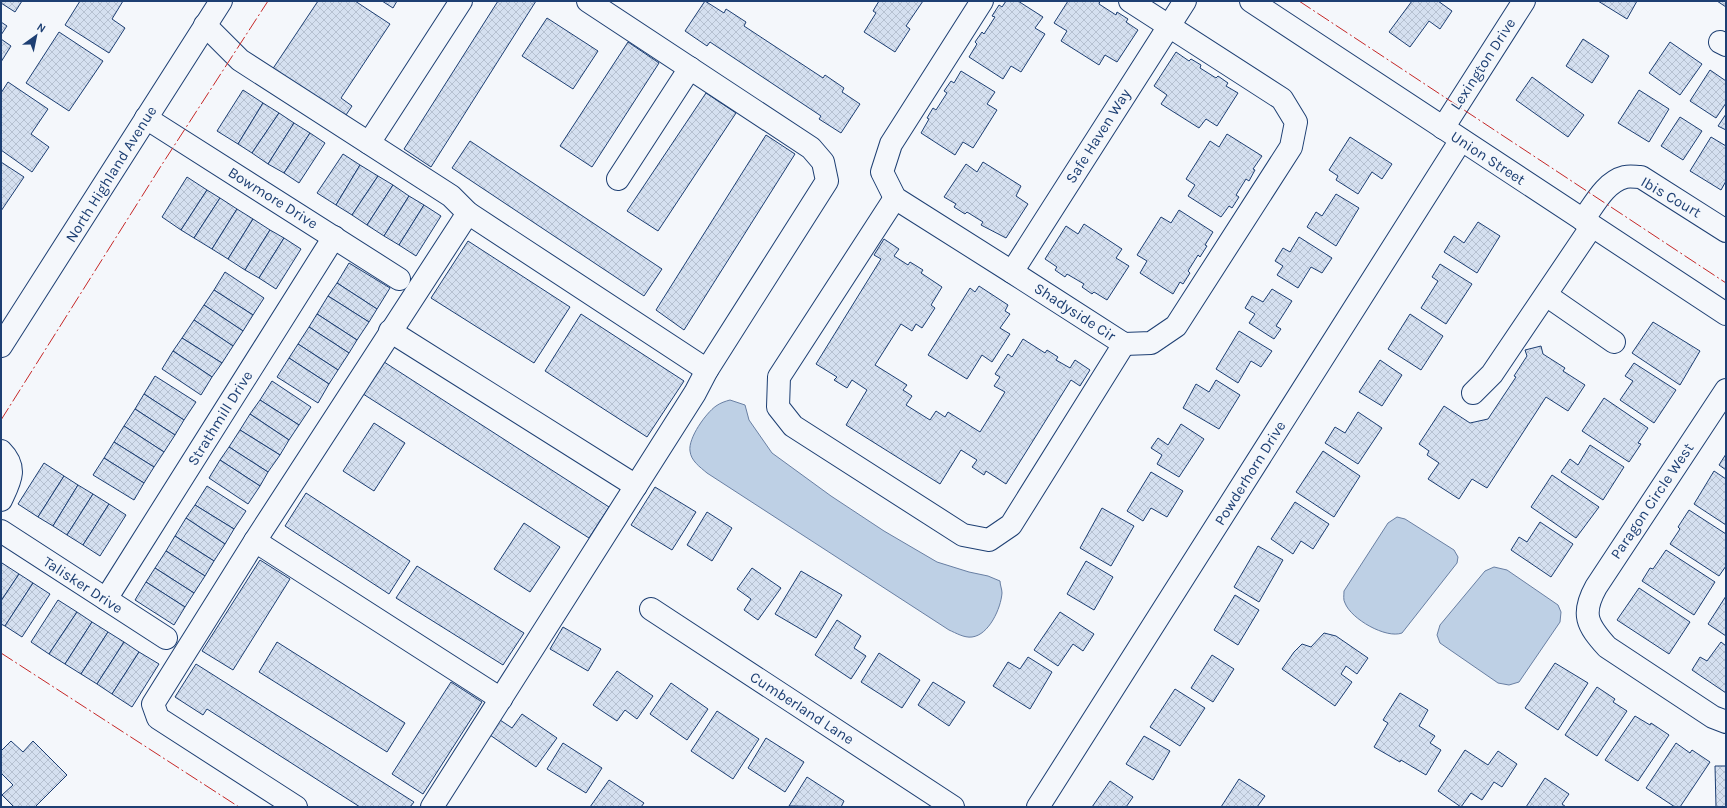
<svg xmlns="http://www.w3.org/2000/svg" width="1727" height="808" font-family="Karla,sans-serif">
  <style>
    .water { fill: #bed0e5; stroke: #687fa3 }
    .building { fill: url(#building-cross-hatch); stroke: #1d3f73 }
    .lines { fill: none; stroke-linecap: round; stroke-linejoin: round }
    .minor-casing { stroke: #1d3f73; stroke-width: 24 }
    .minor { stroke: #f4f7fb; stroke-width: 22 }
    .power { stroke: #c62828; stroke-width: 1; stroke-dasharray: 14 3 2 3; stroke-linecap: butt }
    .labels { text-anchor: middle; stroke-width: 3; stroke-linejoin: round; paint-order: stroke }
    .street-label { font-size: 15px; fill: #1d3f73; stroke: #f4f7fb }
  </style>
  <defs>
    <pattern id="building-cross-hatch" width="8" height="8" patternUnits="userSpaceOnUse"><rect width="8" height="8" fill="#d5e0f0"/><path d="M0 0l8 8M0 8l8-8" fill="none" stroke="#b6c1d1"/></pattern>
  </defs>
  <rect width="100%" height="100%" fill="#f4f7fb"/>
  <!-- water -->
  <g class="water">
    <path d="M 730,400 L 745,405 L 749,420 L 772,453 L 831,496 L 884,531 L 937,562 L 969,572 L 988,576 L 1000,581 C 1000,585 1002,589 1002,593 C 1001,608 989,635 972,637 C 964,638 956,633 949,630 L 707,473 C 700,467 691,461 690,451 C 688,438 706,413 716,406 C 720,403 726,401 730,400 Z"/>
    <path d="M 1397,517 L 1405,519 L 1454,550 L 1458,557 L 1457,563 L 1402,633 C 1386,639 1351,619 1345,603 C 1343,600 1344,595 1344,591 L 1388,523 Z"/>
    <polygon points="1494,567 1507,570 1558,605 1561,612 1560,622 1519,682 1509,685 1498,683 1440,643 1437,635 1440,625 1485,571"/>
  </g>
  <!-- building -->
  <g class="building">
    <polygon points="1,1 22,1 15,12 1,3"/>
    <polygon points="80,1 123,1 112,19 125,28 109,53 65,25"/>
    <polygon points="318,1 355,1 390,24 341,98 352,106 344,118 272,70"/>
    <polygon points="382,1 397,1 393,8"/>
    <polygon points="498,1 536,1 431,167 404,149"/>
    <polygon points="705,1 724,13 726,9 746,22 744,26 823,78 825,75 844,88 842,92 860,104 841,133 819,119 821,116 710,42 707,46 685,31"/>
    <polygon points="879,1 923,1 906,26 910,29 895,52 864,32 876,13 873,11"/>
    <polygon points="1006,1 1018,1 1043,17 1035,28 1045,34 1021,72 1011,66 1003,79 969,57 977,44 975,42 982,32 984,34 995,17 992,16 999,5 1002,7"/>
    <polygon points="1068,1 1100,1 1099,4 1116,15 1117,12 1128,19 1126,22 1138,30 1117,62 1105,55 1099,65 1061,41 1067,31 1054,23"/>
    <polygon points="1412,1 1438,1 1452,11 1440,29 1429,21 1410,47 1389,32"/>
    <polygon points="1598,1 1637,1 1627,19"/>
    <polygon points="1717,1 1726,1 1726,7"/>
    <polygon points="547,18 598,51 573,89 522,56"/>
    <polygon points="1,22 7,26 1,35"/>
    <polygon points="59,32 103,61 69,111 26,83"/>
    <polygon points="1,39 11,46 1,62"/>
    <polygon points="1583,39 1609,56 1592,83 1566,66"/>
    <polygon points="628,42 659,63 592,167 560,146"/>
    <polygon points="1670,42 1702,64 1680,95 1649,73"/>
    <polygon points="1176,52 1189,61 1191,59 1201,65 1200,68 1216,78 1218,76 1228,83 1226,86 1238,93 1217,126 1206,119 1199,128 1161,104 1167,95 1154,86"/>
    <polygon points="1710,70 1726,81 1726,103 1716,118 1690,101"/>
    <polygon points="961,71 995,92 987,104 997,110 973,148 963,142 955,155 921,133 929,119 927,118 933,108 936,110 947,93 944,91 951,81 954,83"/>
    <polygon points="1532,77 1584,115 1568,137 1516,100"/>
    <polygon points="8,82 48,109 31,134 49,147 32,172 1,150 1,93"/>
    <polygon points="243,90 263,103 238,144 217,131"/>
    <polygon points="1639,90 1669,109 1649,142 1618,123"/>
    <polygon points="706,93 736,113 658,231 627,211"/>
    <polygon points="263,103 279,113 252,153 238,144"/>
    <polygon points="279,113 294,123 268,164 252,153"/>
    <polygon points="1726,114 1726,130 1718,126"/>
    <polygon points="1680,117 1702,131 1683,160 1661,146"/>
    <polygon points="294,123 310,133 284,173 268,164"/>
    <polygon points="310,133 325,143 299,183 284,173"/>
    <polygon points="1227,134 1262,156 1253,169 1255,170 1249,181 1246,179 1236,195 1239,197 1232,208 1229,206 1221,217 1188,196 1195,185 1186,179 1210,141 1219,147"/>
    <polygon points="766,135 795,154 684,330 656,310"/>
    <polygon points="1350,137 1392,164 1382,179 1372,172 1358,194 1336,180 1338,176 1329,170"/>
    <polygon points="1711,137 1726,146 1726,181 1721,190 1690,171"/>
    <polygon points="470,141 662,269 644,296 452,168"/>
    <polygon points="343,154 360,165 336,205 317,193"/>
    <polygon points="1,162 24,177 1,211"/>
    <polygon points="983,162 1021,186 1016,196 1028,204 1006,238 981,225 983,222 967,212 965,214 954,207 956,204 944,197 966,164 977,172"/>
    <polygon points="360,165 378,176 352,215 336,205"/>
    <polygon points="378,176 393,185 367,225 352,215"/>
    <polygon points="187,177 207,190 181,230 162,217"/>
    <polygon points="393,185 409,196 384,236 367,225"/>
    <polygon points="207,190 220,198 194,238 181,230"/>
    <polygon points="1336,194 1359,208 1336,246 1307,227 1316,212 1322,216"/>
    <polygon points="409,196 424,205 399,245 384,236"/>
    <polygon points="220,198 237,209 212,249 194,238"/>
    <polygon points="424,205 441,216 416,256 399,245"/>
    <polygon points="237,209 253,219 228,259 212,249"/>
    <polygon points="1179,210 1213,232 1205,245 1207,246 1200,257 1198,255 1188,271 1190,273 1183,284 1180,282 1173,294 1140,273 1147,261 1137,255 1161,217 1171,223"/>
    <polygon points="253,219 270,230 245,270 228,259"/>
    <polygon points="1478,222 1500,236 1477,273 1444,252 1454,236 1464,243"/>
    <polygon points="1084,224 1122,249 1116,258 1129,266 1107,300 1094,292 1092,294 1082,287 1084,284 1067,274 1065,277 1055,270 1057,267 1045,259 1066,226 1078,234"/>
    <polygon points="270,230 284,238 259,278 245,270"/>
    <polygon points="1299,237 1332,258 1322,273 1311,267 1298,288 1277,275 1283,266 1275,261 1283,248 1290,252"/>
    <polygon points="284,238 301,249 276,289 259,278"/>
    <polygon points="884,239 899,249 894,256 908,265 910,262 923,270 921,273 942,287 931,305 935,308 922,328 916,324 912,331 901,324 875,365 907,385 903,390 912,396 906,405 930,420 936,411 945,417 948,412 980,432 1005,392 994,386 1000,377 995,374 1008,354 1012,357 1023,339 1045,353 1047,350 1058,357 1056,360 1070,368 1075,360 1090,370 1080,386 1071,380 1006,484 986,471 984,475 972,467 977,460 961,450 940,484 846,425 867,390 852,380 847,388 834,380 837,377 816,364 881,259 874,255"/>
    <polygon points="468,241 570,307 534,363 431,298"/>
    <polygon points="349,263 390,288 377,309 337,283"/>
    <polygon points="1440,264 1472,284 1446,324 1421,308 1438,281 1432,277"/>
    <polygon points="225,272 264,298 253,315 214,290"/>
    <polygon points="337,283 377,309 369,322 328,296"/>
    <polygon points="979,286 1008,305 1005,311 1010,314 1000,328 1010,334 992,362 982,355 967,379 928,355 970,288 975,292"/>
    <polygon points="1272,289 1292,301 1276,326 1281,329 1274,339 1249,323 1255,314 1245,308 1252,296 1263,302"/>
    <polygon points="214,290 253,315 243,331 204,305"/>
    <polygon points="328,296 369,322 357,340 317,314"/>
    <polygon points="204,305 243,331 233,346 194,320"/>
    <polygon points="317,314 357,340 349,353 309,327"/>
    <polygon points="581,314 684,381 647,437 545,371"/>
    <polygon points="1410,314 1443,336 1421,370 1388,349"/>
    <polygon points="194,320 233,346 222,363 182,338"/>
    <polygon points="1653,322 1700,351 1680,385 1632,353"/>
    <polygon points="309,327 349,353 338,370 298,344"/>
    <polygon points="1239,331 1272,351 1261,367 1251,361 1238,383 1216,369"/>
    <polygon points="182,338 222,363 212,377 173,351"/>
    <polygon points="298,344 338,370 329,384 289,358"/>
    <polygon points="1541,346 1543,354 1565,368 1563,371 1585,385 1568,411 1546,397 1487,488 1472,479 1459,499 1428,479 1439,463 1427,455 1429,451 1419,444 1444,406 1470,423 1488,419 1516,377 1514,376 1527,356 1525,350"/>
    <polygon points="173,351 212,377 201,395 162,369"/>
    <polygon points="289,358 329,384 318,403 277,377"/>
    <polygon points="381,360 609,507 589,538 360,392"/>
    <polygon points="1380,360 1402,375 1382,406 1359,392"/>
    <polygon points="1634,363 1676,390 1654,423 1620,400 1633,381 1625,376"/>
    <polygon points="155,376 196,402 184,420 144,394"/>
    <polygon points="1216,380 1240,395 1219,429 1183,408 1196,384 1209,392"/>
    <polygon points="272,381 311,407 299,425 260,400"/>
    <polygon points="144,394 184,420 175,435 135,409"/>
    <polygon points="1604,398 1648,428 1638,443 1641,444 1629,462 1582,431"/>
    <polygon points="260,400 299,425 289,440 250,414"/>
    <polygon points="135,409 175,435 164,452 124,426"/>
    <polygon points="1358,412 1382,428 1358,464 1325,443 1335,427 1345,433"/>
    <polygon points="250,414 289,440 280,455 240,430"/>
    <polygon points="374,423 405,443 374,491 343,471"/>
    <polygon points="1181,424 1204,439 1179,477 1157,464 1162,455 1151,448 1158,438 1168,445"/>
    <polygon points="124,426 164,452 154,467 114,442"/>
    <polygon points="240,430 280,455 268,472 229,447"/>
    <polygon points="114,442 154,467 144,483 104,458"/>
    <polygon points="1590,445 1624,467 1603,500 1561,472 1570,459 1578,465"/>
    <polygon points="229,447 268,472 260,486 220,460"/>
    <polygon points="1323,451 1360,476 1334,517 1296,492"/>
    <polygon points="1726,454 1726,470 1719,465"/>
    <polygon points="104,458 144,483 134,500 93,475"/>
    <polygon points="220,460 260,486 248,504 209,478"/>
    <polygon points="44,463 64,476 38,517 18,504"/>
    <polygon points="1714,471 1726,479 1726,525 1694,504"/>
    <polygon points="1151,472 1183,491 1167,517 1151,508 1143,521 1127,511"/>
    <polygon points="1552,475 1599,507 1576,538 1531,507"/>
    <polygon points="64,476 78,485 53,526 38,517"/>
    <polygon points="78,485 93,494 67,535 53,526"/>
    <polygon points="207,486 246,511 234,529 195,505"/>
    <polygon points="655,487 696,512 672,550 631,525"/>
    <polygon points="306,493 410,561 389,594 285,526"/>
    <polygon points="93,494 109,504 83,545 67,535"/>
    <polygon points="1295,502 1329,524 1313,549 1301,541 1293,554 1271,539"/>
    <polygon points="109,504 126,515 100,556 83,545"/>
    <polygon points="195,505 234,529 225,544 186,518"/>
    <polygon points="1102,508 1134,526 1111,566 1080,548"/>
    <polygon points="1689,510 1726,534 1726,566 1719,576 1670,544 1680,529 1678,527"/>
    <polygon points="707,512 732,528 712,561 687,545"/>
    <polygon points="186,518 225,544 214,561 175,536"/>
    <polygon points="1540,522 1573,544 1551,577 1511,550 1519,537 1527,542"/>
    <polygon points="524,523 560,547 530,592 494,569"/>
    <polygon points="175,536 214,561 205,576 166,551"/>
    <polygon points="1258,546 1283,560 1259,602 1234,587"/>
    <polygon points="1666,550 1715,582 1694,615 1642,581 1650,568 1653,569"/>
    <polygon points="166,551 205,576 194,593 155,568"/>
    <polygon points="260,560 290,579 233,670 202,651"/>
    <polygon points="1086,561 1113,577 1094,610 1067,594"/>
    <polygon points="2,563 19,574 1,601 1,565"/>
    <polygon points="417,566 524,633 503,665 396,598"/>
    <polygon points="155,568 194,593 185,607 146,582"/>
    <polygon points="752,568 781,588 758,620 744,610 751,599 737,589"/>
    <polygon points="801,571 842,595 816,638 775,614"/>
    <polygon points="19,574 33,583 5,626 1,624 1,601"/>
    <polygon points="146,582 185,607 174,625 135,600"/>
    <polygon points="33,583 50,594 22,637 5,626"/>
    <polygon points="1639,588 1690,622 1669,654 1617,620"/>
    <polygon points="1235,595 1259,610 1238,645 1214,630"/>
    <polygon points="1726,596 1726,636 1708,624"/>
    <polygon points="58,600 77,612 49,654 31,642"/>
    <polygon points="77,612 92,622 65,664 49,654"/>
    <polygon points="1060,612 1094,634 1083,651 1073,644 1058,666 1034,650"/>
    <polygon points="837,620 861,636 854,648 866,656 851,679 815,655"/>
    <polygon points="92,622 108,632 81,674 65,664"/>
    <polygon points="563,627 601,649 588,671 550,649"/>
    <polygon points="108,632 124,642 97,684 81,674"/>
    <polygon points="1324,633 1336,636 1368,658 1357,674 1346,666 1341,674 1352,682 1335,706 1282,669 1294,652 1302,644 1311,647"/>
    <polygon points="124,642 139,652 112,694 97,684"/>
    <polygon points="277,642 405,723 387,752 259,672"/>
    <polygon points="1721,642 1726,646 1726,693 1692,670 1700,657 1707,661"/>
    <polygon points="139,652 159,664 132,707 112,694"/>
    <polygon points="879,653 920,680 902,708 861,682"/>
    <polygon points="1212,655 1234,669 1213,702 1191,688"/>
    <polygon points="1028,657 1052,672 1030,709 993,686 1008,662 1020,669"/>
    <polygon points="1555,663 1588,683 1558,730 1525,708"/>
    <polygon points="196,664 414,802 410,807 360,807 207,709 203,715 175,697"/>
    <polygon points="617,671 653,696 637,719 625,710 617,721 593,705"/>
    <polygon points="451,682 482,702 423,794 392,774"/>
    <polygon points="933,682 965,702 949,726 918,705"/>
    <polygon points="671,683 708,709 687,740 650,714"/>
    <polygon points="1597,687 1615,699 1613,702 1627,711 1597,756 1565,735"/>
    <polygon points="1175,689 1205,708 1180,746 1150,727"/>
    <polygon points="1400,693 1428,710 1419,726 1435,736 1430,743 1441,750 1426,775 1401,760 1400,762 1374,747 1388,723 1383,720"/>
    <polygon points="717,711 759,739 733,779 691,751"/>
    <polygon points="522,714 557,738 536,767 490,735 500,720 512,728"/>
    <polygon points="1635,716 1650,725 1651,723 1669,735 1638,781 1605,760"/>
    <polygon points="1144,736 1170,751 1153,780 1126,764"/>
    <polygon points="766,738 804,762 785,792 748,768"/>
    <polygon points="11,741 23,752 33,741 67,775 35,807 14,807 2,795 13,785 1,773 1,751"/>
    <polygon points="563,743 602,768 586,793 547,769"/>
    <polygon points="1676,743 1690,753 1692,750 1710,762 1680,807 1675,807 1646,788"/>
    <polygon points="1465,750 1488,765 1498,751 1517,764 1502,787 1494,782 1482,800 1471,793 1461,807 1438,791"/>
    <polygon points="1715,766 1726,766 1726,807 1716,807"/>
    <polygon points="807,777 844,801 841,807 789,806"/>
    <polygon points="1545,778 1569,794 1562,804 1566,807 1526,807"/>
    <polygon points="1239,779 1265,796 1257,807 1221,807"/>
    <polygon points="609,780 644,803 641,807 590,807"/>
    <polygon points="1110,781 1133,797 1126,807 1092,807"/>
  </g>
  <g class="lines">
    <defs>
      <g id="minor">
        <polyline points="982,1 891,144 882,172 895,198 1012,272 1124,344 1151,343 1176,326 1291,147 1296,122 1282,99 1130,1"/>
        <polyline points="1251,1 1726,314"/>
        <polyline points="205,25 240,60 451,196 468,213 707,370"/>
        <polyline points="1720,42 1726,45"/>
        <polyline points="146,118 399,279"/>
        <polyline points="1443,128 1524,1"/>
        <polyline points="369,143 461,1"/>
        <polyline points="618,179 690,68"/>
        <polyline points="895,198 779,377 778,407 793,426 963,535 989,540 1011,525 1124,344"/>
        <path d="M 1583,220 C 1594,205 1605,182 1625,177 C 1630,176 1636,177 1641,177 L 1726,231"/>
        <polyline points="1012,272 1185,1"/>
        <polyline points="1546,295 1614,342"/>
        <polyline points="390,331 636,486"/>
        <polyline points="1,346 221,1"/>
        <path d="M 1726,390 L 1596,587 C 1581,614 1587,625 1607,647 L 1713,717 L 1726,722"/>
        <polyline points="1473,393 1492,374 1592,226"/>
        <path d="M 1,451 C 18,468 10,481 1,500"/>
        <polyline points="1,531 166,638"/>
        <polyline points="255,541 501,699"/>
        <polyline points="106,599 334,237"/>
        <polyline points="651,609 953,807"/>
        <polyline points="296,807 158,718 153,704 255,541 468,213"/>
        <polyline points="432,807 695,393 707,370 827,181 823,162 811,148 588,1"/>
        <polyline points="1038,807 1461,140"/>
      </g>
    </defs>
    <!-- minor casing -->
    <use href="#minor" class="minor-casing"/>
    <!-- minor -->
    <use href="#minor" class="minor"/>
    <!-- power -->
    <g class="power">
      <polyline points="1299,1 1726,283"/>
      <polyline points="1,420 161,166 268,1"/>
      <polyline points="1,653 239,807"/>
    </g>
  </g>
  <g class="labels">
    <!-- street labels -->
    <g class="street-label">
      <text transform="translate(1483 64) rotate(-57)" y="5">Lexington Drive</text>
      <text transform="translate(1098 136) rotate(-58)" y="5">Safe Haven Way</text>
      <text transform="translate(1488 158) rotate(33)" y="5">Union Street</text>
      <text transform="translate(111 174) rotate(-58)" y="5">North Highland Avenue</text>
      <text transform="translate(1671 197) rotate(30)" y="5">Ibis Court</text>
      <text transform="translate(273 198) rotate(32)" y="5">Bowmore Drive</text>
      <text transform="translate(1075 312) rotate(33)" y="5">Shadyside Cir</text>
      <text transform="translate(220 418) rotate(-58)" y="5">Strathmill Drive</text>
      <text transform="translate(1250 473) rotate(-58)" y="5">Powderhorn Drive</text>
      <text transform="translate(1652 501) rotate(-56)" y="5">Paragon Circle West</text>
      <text transform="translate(83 585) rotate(33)" y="5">Talisker Drive</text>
      <text transform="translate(802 708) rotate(33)" y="5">Cumberland Lane</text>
    </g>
  </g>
  <!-- border -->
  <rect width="1727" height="808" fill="none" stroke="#1d3f73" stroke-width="4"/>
  <!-- north arrow -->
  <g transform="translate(36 36) rotate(33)" stroke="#f4f7fb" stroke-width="3" paint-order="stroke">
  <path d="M0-3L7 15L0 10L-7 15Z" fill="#1d3f73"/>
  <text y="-6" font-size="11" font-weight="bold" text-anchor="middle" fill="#1d3f73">N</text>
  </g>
</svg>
